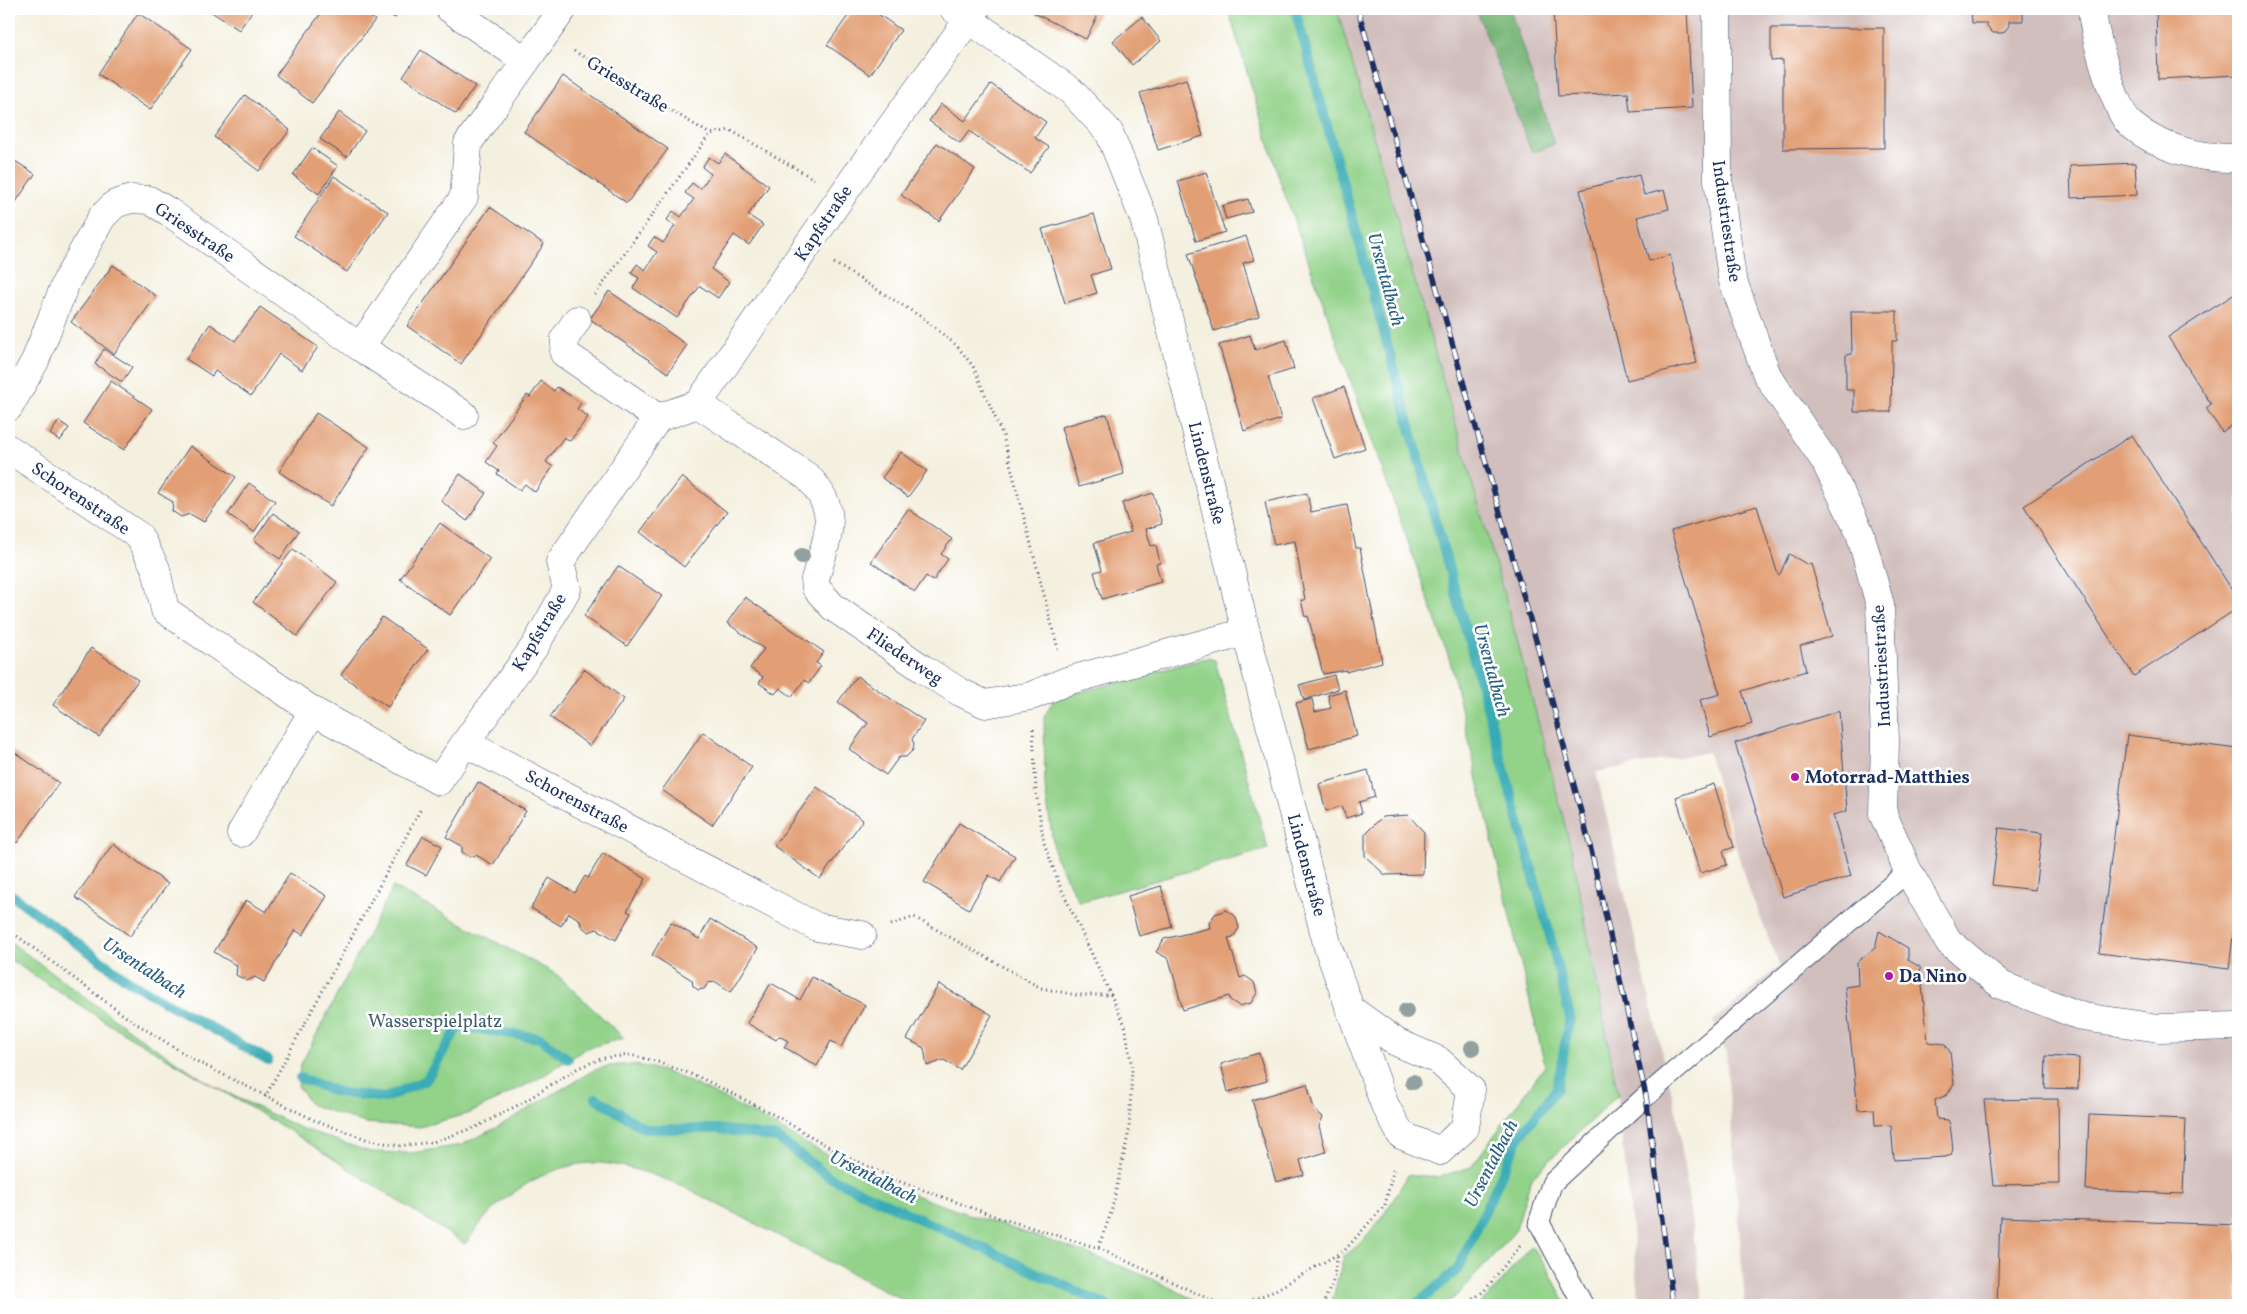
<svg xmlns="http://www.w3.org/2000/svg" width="2247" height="1314" font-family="Vollkorn,serif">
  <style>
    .industrial { fill: #d1bfbd }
    .green { fill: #92d289; stroke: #568074 }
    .forest { fill: #75b475; stroke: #48726a }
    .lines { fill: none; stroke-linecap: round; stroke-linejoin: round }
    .stream { stroke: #39abb5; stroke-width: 10 }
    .building { fill: #e29f75 }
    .service-casing { stroke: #3c4c71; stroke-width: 22 }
    .minor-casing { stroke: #3c4c71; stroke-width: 29 }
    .path { stroke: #3c4c71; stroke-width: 3; stroke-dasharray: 1 4; stroke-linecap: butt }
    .service { stroke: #fff; stroke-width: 20 }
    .minor { stroke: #fff; stroke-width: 28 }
    .rail-casing { stroke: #1b2f5e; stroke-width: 5.5 }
    .rail { stroke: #fff; stroke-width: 4; stroke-dasharray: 11; stroke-linecap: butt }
    .tree { fill: #90a19f }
    .poi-dot { fill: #b5179e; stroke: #fff; stroke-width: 2 }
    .labels { text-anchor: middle; stroke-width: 5; stroke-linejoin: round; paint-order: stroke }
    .street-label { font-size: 18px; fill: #1b2f5e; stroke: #fff }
    .poi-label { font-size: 18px; font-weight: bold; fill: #1b2f5e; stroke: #fff; text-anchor: start }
    .park-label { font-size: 18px; fill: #3f606b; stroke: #fff }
    .water-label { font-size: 19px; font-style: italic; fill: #276181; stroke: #fff }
  </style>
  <rect width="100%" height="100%" fill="#fff"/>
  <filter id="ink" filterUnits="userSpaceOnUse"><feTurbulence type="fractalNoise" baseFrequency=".02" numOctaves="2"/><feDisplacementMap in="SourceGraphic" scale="10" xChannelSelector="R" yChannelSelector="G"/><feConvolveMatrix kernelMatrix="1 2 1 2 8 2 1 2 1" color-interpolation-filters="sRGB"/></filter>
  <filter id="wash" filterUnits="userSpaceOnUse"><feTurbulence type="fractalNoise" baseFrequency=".0096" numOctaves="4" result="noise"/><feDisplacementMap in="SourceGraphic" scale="20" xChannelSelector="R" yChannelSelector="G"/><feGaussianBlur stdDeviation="1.12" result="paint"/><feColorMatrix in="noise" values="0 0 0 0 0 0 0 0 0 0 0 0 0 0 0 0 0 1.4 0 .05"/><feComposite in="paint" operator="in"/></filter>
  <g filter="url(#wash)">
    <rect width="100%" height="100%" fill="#f4f0df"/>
    <!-- industrial -->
    <polygon class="industrial" points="1337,9 1476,9 1504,84 1554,144 1510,9 2238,9 2238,1305 1745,1305 1726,1054 1713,1021 1780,966 1746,882 1708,752 1596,772 1677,1115 1703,1305 1640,1305 1618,1095 1572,852 1514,629"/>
    <!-- green -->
    <g class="green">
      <path d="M 1228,9 L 1337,9 L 1514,629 L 1572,852 L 1618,1095 L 1531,1178 L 1516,1230 L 1458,1295 L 1443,1305 L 1331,1305 L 1344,1256 C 1372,1238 1391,1204 1408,1175 L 1439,1177 L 1471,1167 L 1545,1066 L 1450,661 L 1280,181 Z"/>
      <polygon points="1207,658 1215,660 1268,849 1079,902 1055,856 1045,788 1044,717 1054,699"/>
      <polygon points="393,887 556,974 624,1038 587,1048 536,1080 470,1113 420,1127 365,1123 311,1105 298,1087 300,1066"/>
      <path d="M 9,941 L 142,1039 L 215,1087 L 298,1127 L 370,1152 L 412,1153 L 461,1145 L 496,1128 L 592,1071 C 605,1066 618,1064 633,1065 C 659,1067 684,1079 707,1090 C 762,1116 813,1150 868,1175 C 976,1226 1099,1245 1203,1305 L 913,1305 L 678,1184 C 654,1175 627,1165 601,1163 C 560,1161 520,1184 491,1211 C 482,1221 473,1233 465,1244 L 290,1131 L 112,1026 L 9,959 Z"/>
      <polygon points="1531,1246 1545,1264 1567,1305 1479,1305 1490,1295"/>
    </g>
    <!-- forest -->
    <polygon class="forest" points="1476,9 1510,9 1554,144 1532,153"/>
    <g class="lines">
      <!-- stream -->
      <g class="stream">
        <polyline points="1295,9 1550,936 1570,1017 1557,1088 1519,1137 1458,1269 1416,1305"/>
        <polyline points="9,893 130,982 268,1060"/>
        <polyline points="300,1078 337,1092 385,1098 426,1080 459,1026 540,1038 568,1059"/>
        <polyline points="596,1098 645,1129 719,1129 777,1138 829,1177 1106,1305"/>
      </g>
    </g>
    <g id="blocks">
      <!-- building -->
      <g class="building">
        <polygon points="207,9 254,9 239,30"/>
        <polygon points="324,9 360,9 375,20 312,103 276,75"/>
        <polygon points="379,9 400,9 395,18"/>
        <polygon points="853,9 871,9 901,30 870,75 827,45"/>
        <polygon points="1036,9 1101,9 1086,39 1034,13"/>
        <polygon points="1553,9 1687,9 1692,108 1630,112 1628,93 1558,96"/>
        <polygon points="1971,9 2023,9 2023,21 2009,21 2009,26 2003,33 1993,33 1987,27 1987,23 1972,23"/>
        <polygon points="2156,9 2238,9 2238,75 2158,79"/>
        <polygon points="138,13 192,49 150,110 98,74"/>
        <polygon points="1142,17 1161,41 1132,65 1113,41"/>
        <polygon points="1771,28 1884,28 1884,148 1783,149 1783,60 1771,61"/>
        <polygon points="421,50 475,86 456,114 403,77"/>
        <polygon points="563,76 668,149 627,203 524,132"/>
        <polygon points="1186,79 1203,136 1158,150 1140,93"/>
        <polygon points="991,84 1046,122 1035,138 1049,147 1030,173 969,131 960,143 929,121 941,104 965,121"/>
        <polygon points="245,95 290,130 259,171 214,137"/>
        <polygon points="339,112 365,131 347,157 320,139"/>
        <polygon points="937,143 975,169 939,221 901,195"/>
        <polygon points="312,148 338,166 319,194 293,175"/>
        <polygon points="725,154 769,186 748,215 763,225 749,245 734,235 711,269 729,282 718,298 700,286 677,318 633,288 639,278 631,273 637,264 645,270 657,252 648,246 654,237 663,243 675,226 667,220 673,211 681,217 694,199 685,193 692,183 700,189 711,174 702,167 709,157 718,163"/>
        <polygon points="9,157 35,174 9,212"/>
        <polygon points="2135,163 2137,195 2071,198 2070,166"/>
        <polygon points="1206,172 1225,232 1196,241 1178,181"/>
        <polygon points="1639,175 1644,195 1664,190 1669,209 1637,217 1649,261 1670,255 1697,363 1627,380 1580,190"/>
        <polygon points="334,176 388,212 347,272 294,236"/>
        <polygon points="1248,199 1252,212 1226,219 1222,206"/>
        <polygon points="490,207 544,244 461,364 407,326"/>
        <polygon points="1094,214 1111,269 1091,275 1097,293 1065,303 1042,229"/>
        <polygon points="1246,236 1254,260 1243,263 1259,316 1214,331 1188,254"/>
        <polygon points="113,265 156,296 114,354 71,322"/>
        <polygon points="609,291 687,345 668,373 590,319"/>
        <polygon points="2238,292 2238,421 2222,432 2206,408 2211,404 2168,337"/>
        <polygon points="260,307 318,347 302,370 279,354 251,396 215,371 212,376 186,359 210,324 235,341"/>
        <polygon points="1851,311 1897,311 1897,341 1892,341 1892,354 1891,412 1854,412 1854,390 1846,390 1846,355 1852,354"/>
        <polygon points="1250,335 1255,350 1286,340 1294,369 1268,377 1281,419 1244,431 1219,345"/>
        <polygon points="104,349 132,367 122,382 95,364"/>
        <polygon points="111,381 152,409 124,450 83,423"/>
        <polygon points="541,381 554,391 557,387 581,403 577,409 588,417 570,441 564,437 546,462 553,467 535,492 525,484 520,490 497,474 499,471 486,462 497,446 493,443 527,395 530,397"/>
        <polygon points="1344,387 1365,448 1335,459 1313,398"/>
        <polygon points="316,413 369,447 331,506 279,472"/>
        <polygon points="1107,414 1124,474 1079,487 1061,427"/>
        <polygon points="59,421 69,428 60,441 50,434"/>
        <polygon points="2132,435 2238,599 2238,608 2134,676 2024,506"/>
        <polygon points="190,446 236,477 204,522 190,514 181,517 172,511 173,502 158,493"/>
        <polygon points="901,452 927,471 908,497 882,478"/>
        <polygon points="460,474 486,493 467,521 441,501"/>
        <polygon points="682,477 727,512 684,567 640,532"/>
        <polygon points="249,483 275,501 254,532 228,514"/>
        <polygon points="1153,493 1162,524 1146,529 1151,546 1156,545 1160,563 1156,564 1161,582 1102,599 1094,572 1102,570 1094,543 1131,532 1122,503"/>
        <polygon points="1307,493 1311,512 1347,505 1356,548 1360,548 1382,662 1346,672 1346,670 1323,674 1308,616 1305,617 1301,600 1305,600 1295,541 1274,545 1265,502"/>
        <polygon points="1757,506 1778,575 1780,574 1789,554 1808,565 1811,564 1832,636 1800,646 1806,671 1742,691 1752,724 1710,737 1700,700 1720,694 1671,531"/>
        <polygon points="908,509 952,539 941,554 948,559 933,581 926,576 915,592 871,562"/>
        <polygon points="273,513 299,531 280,559 254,540"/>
        <polygon points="440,523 490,559 450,615 400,579"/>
        <polygon points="293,549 337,582 297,636 253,602"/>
        <polygon points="618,566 662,596 627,646 584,616"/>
        <polygon points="745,597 824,652 816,663 821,666 809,683 804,680 792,697 780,688 775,694 759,683 763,677 750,668 764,649 727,623"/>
        <polygon points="382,617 428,649 388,707 341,675"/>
        <polygon points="91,648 138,680 99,737 53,705"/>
        <polygon points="584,669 624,699 590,746 550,717"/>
        <polygon points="1334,675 1338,689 1304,700 1299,685"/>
        <polygon points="857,676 924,721 912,739 914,744 913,750 906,757 899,757 886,775 849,749 868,723 838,702"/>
        <polygon points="1345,690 1357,736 1309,749 1296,703 1312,699 1315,712 1331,708 1328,695"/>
        <polygon points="1839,711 1847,811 1833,815 1851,876 1783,897 1735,743"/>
        <polygon points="703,732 752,767 712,825 662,790"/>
        <polygon points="2127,735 2238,749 2238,892 2229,969 2099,953"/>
        <polygon points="11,750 59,783 17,843 9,837 9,753"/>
        <polygon points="1368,770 1375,797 1359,802 1362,813 1346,818 1342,806 1326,811 1319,784"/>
        <polygon points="478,782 526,811 493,865 476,855 470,857 462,852 462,846 446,837"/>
        <polygon points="1714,784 1734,847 1723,851 1727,865 1700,873 1676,797"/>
        <polygon points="817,787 863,820 820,879 774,846"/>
        <polygon points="1408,815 1424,832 1423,874 1385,875 1365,856 1365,834 1382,817"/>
        <polygon points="959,823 1015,856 1000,882 989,875 969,909 924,882"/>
        <polygon points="1999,828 2042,833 2035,890 1992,885"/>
        <polygon points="423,836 442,846 426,875 407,865"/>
        <polygon points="113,844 168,884 130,936 75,897"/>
        <polygon points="603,853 646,879 627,911 631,913 616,940 597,929 589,932 581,926 580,920 569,913 561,926 531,908 549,878 575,893 585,876 588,878"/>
        <polygon points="290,873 327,896 303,935 295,930 264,982 255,977 247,981 236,975 237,966 214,952 246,900 266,912"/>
        <polygon points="1161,886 1172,927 1139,936 1128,896"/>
        <polygon points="1226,910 1236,917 1239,928 1233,937 1228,938 1240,978 1245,976 1254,982 1257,993 1251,1003 1239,1006 1230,1000 1229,996 1183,1010 1169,959 1156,952 1164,939 1210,928 1209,923 1215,914"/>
        <polygon points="710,919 758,948 731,992 716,982 708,983 704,989 698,990 693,986 692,980 652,955 671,922 699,939"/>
        <polygon points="1879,931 1908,948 1908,960 1920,967 1928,1042 1945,1044 1950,1052 1954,1084 1947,1095 1935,1100 1937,1119 1948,1120 1950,1124 1953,1149 1951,1155 1945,1157 1894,1160 1891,1125 1875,1126 1874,1109 1858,1110 1845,987 1858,985 1857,962 1875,948"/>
        <polygon points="812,977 865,1005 841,1047 831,1041 817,1066 784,1047 788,1041 779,1036 776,1040 747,1023 771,983 800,1000"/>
        <polygon points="939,984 992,1015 960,1070 944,1060 927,1066 924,1048 907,1039"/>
        <polygon points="1259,1053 1267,1081 1228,1092 1221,1064"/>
        <polygon points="2046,1056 2079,1058 2078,1089 2045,1088"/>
        <polygon points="1307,1084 1314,1109 1323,1117 1319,1126 1326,1152 1300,1160 1304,1175 1276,1182 1252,1100"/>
        <polygon points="2058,1099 2059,1184 1993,1185 1984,1100"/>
        <polygon points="2089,1115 2186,1119 2183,1194 2086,1190"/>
        <polygon points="2000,1217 2238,1225 2238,1305 1997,1305"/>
      </g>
    </g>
  </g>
  <g filter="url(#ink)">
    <use href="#blocks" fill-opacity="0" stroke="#3c4c71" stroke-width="1"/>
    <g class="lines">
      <defs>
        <polyline id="service" points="1583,1305 1539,1222 1552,1183 1646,1096 1908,871"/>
        <g id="minor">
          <polyline points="450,9 526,61"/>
          <polyline points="954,9 1071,91 1109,132 1144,219 1246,632 1328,947 1384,1103 1401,1135 1440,1151 1465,1128 1471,1090 1438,1060 1396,1042 1349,1008"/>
          <polyline points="1717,9 1718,180 1732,278 1767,375 1825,461 1860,533 1880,605 1885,741 1883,814 1908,871 1948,941 2001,985 2083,1017 2159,1028 2238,1026"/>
          <path d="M 2092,9 C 2093,31 2115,111 2130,124 C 2160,149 2201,159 2238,158"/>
          <polyline points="577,320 565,338 564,353 658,418"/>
          <polyline points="360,347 464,415"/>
          <path d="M 698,404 L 808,477 C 842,514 827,536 815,579 L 816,588 L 833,607 L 923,669 L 960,692 L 985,704 L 1031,696 L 1067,681 L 1246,632"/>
          <polyline points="9,407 35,361 66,282 102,217 115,204 131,199 149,200 169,212 360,347 464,197 468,143 563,9"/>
          <polyline points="9,449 139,536 156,569 165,610 313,711 439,781 465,743 817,927 862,935"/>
          <polyline points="465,743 535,646 567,589 560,562 658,418 698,404 859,171 976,9"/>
          <polyline points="241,833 313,711"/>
        </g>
      </defs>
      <!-- service casing -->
      <use href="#service" class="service-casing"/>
      <!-- minor casing -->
      <use href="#minor" class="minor-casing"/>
      <!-- path -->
      <g class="path">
        <polyline points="574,51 710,134"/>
        <polyline points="834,263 923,318 956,345 973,366 1003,436 1058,649"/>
        <polyline points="595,295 710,134 730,130 814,179"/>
        <polyline points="1033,729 1036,792 1044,843 1060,886 1125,1025 1132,1068 1129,1131 1111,1213 1098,1248"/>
        <polyline points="891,925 914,917 1041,988 1076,995 1111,995"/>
        <polyline points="9,930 129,1019 196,1061 314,1120 366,1139 399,1146 433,1142 476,1127 522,1103 578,1068 603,1058 630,1055 655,1061 699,1077 769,1112 836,1151 901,1182 1000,1218 1098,1248 1222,1305"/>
        <polyline points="265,1097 422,807"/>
        <polyline points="1239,1305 1272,1292 1345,1250 1385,1205 1394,1167"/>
        <polyline points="1323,1305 1333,1281 1338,1254"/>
        <polyline points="1465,1305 1484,1291 1520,1246"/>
      </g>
      <!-- service -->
      <use href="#service" class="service"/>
      <!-- minor -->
      <use href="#minor" class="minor"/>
      <defs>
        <polyline id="rail" points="1358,9 1537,644 1591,850 1646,1096 1673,1305"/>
      </defs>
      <!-- rail casing -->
      <use href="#rail" class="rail-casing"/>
      <!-- rail -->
      <use href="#rail" class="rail"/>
    </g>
    <!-- trees -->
    <g class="tree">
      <circle cx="802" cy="556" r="8"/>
      <circle cx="1406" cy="1011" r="8"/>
      <circle cx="1472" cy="1048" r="8"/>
      <circle cx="1413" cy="1082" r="8"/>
    </g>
  </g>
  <!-- markers -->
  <g class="poi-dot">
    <circle cx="1795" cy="777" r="5"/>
    <circle cx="1889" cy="976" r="5"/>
  </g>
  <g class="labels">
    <!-- street labels -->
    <g class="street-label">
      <text transform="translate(628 84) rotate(31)" y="6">Griesstraße</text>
      <text transform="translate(1727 221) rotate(82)" y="6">Industriestraße</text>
      <text transform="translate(823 223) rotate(-56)" y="6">Kapfstraße</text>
      <text transform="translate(195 232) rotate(34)" y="6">Griesstraße</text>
      <text transform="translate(1207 473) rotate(76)" y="6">Lindenstraße</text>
      <text transform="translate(81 498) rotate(34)" y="6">Schorenstraße</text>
      <text transform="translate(539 632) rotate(-59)" y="6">Kapfstraße</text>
      <text transform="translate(905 656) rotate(34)" y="6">Fliederweg</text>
      <text transform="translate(1881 666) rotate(-93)" y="6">Industriestraße</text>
      <text transform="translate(577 801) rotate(28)" y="6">Schorenstraße</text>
      <text transform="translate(1307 865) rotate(75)" y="6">Lindenstraße</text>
    </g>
    <!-- poi labels -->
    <g class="poi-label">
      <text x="1805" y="783">Motorrad-Matthies</text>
      <text x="1899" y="982">Da Nino</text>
    </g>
    <!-- park labels -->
    <g class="park-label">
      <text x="435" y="1027">Wasserspielplatz</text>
    </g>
    <!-- water labels -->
    <g class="water-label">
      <text transform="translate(1387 279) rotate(75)" y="7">Ursentalbach</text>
      <text transform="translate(1493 670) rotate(75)" y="7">Ursentalbach</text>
      <text transform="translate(145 967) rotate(33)" y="7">Ursentalbach</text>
      <text transform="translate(1490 1163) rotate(-63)" y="7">Ursentalbach</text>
      <text transform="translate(874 1176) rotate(27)" y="7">Ursentalbach</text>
    </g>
  </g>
  <!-- margin -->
  <rect width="2247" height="1314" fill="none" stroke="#fff" stroke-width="30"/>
</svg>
